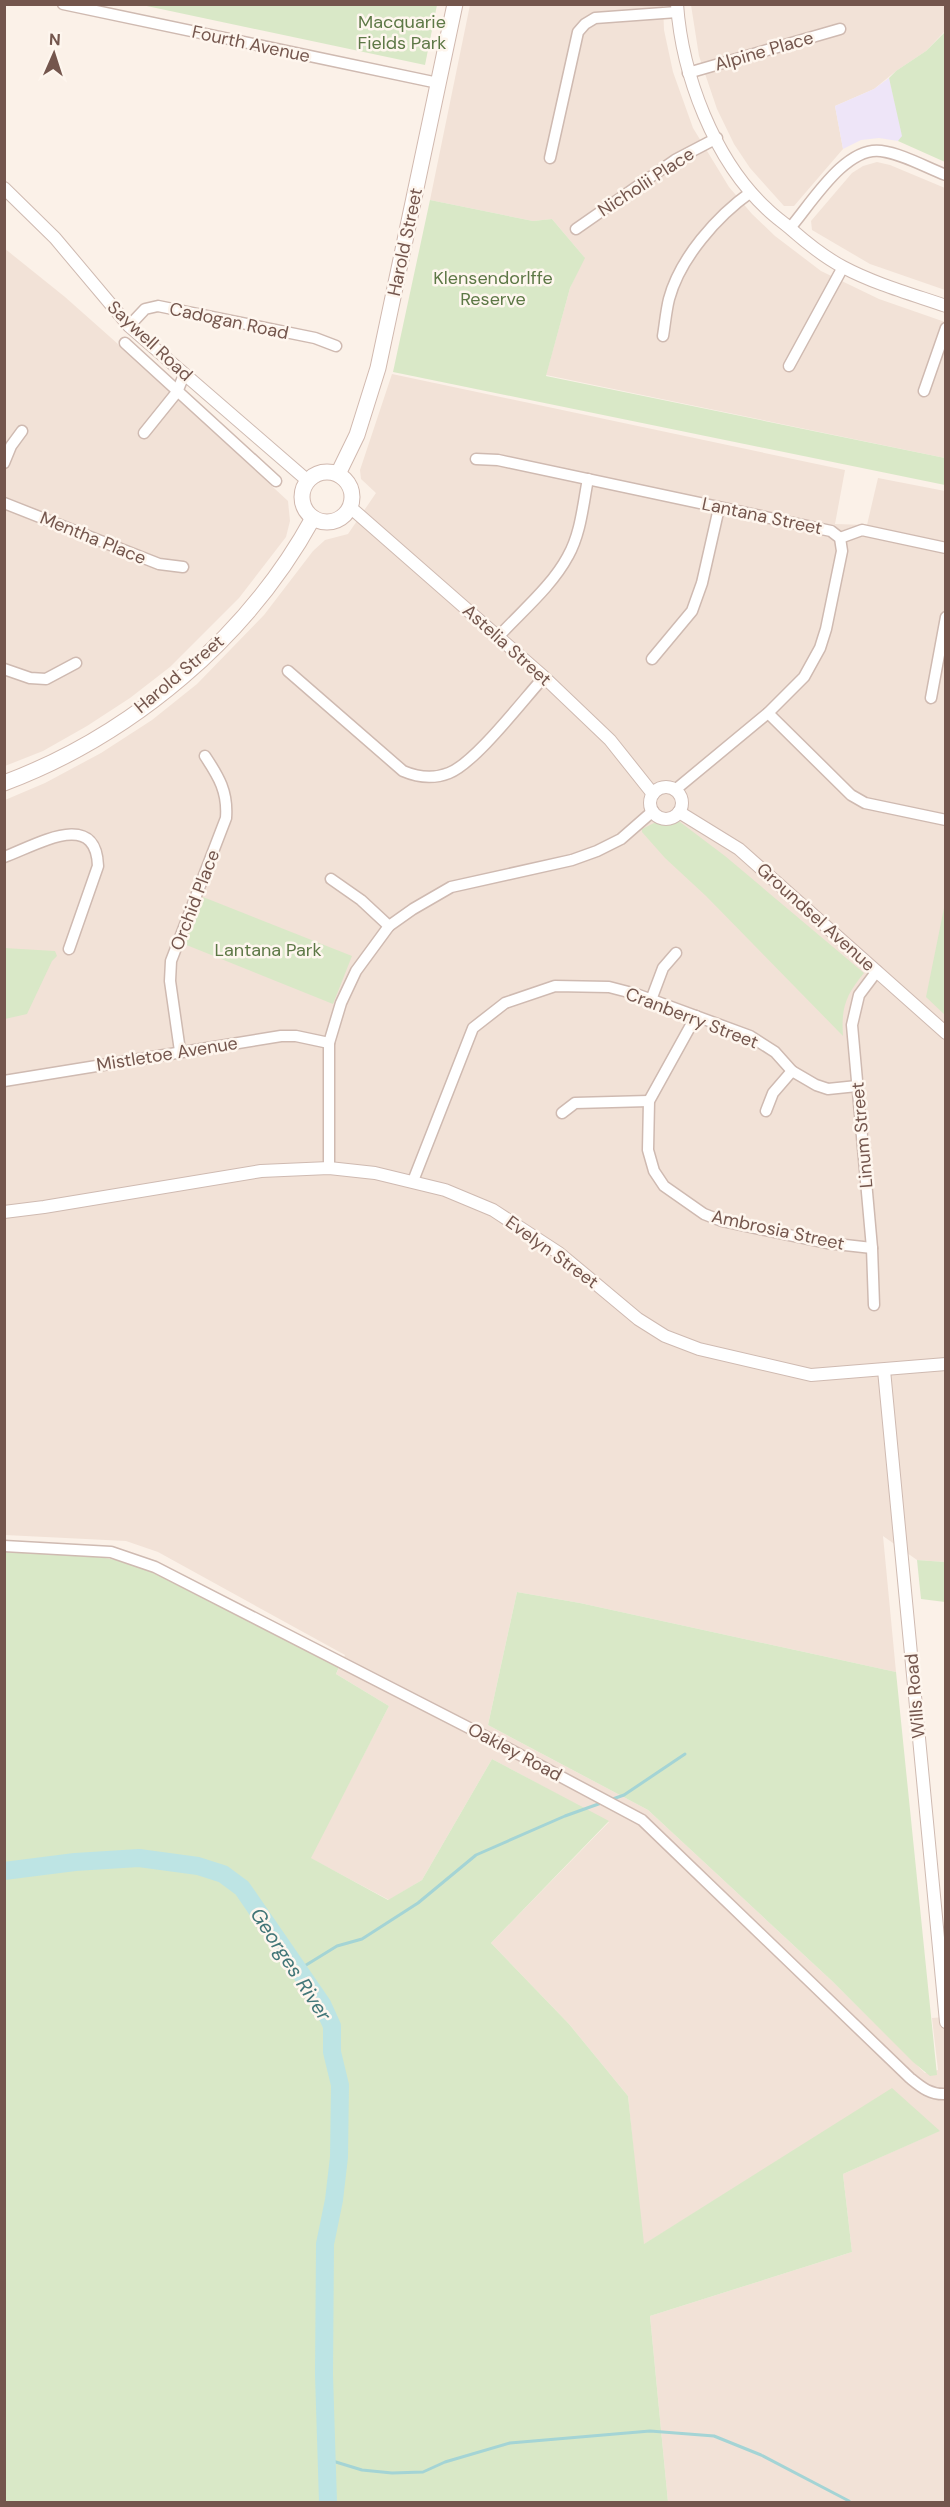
<svg xmlns="http://www.w3.org/2000/svg" width="950" height="2507" font-family="'DM Sans',sans-serif">
  <style>
    .residential { fill: #f2e2d7 }
    .education { fill: #eee5f8 }
    .green { fill: #d9e8c7 }
    .lines { fill: none; stroke-linecap: round; stroke-linejoin: round }
    .stream { stroke: #a4d4d5; stroke-width: 3 }
    .river { stroke: #bde4e4; stroke-width: 18 }
    .minor-casing { stroke: #cfbab1; stroke-width: 13 }
    .tertiary-casing { stroke: #cfbab1; stroke-width: 14 }
    .secondary-casing { stroke: #d1b9af; stroke-width: 17 }
    .minor { stroke: #fff; stroke-width: 10 }
    .tertiary { stroke: #fff; stroke-width: 12 }
    .secondary { stroke: #fff; stroke-width: 15 }
    .labels { text-anchor: middle; stroke-width: 5; stroke-linejoin: round; paint-order: stroke }
    .park-label { font-size: 18px; fill: #5d7846; stroke: #fef6ee }
    .street-label { font-size: 18px; fill: #74564d; stroke: #fef6ee }
    .water-label { font-size: 20px; font-style: italic; fill: #427678; stroke: #fef6ee }
  </style>
  <rect width="100%" height="100%" fill="#fbf1e8"/>
  <!-- residential -->
  <g class="residential">
    <polygon points="470,5 663,5 664,30 673,72 693,128 729,187 752,214 775,236 821,271 879,299 945,322 945,458 546,375 570,288 584,257 552,219 533,221 430,200"/>
    <polygon points="691,5 945,5 945,31 926,51 896,71 874,89 835,106 843,149 794,206 784,206 750,168 734,144 717,109 699,56"/>
    <polygon points="877,162 890,165 945,188 945,290 870,264 812,230 811,221 852,173 863,166"/>
    <polygon points="4,248 65,297 145,368 288,501 290,521 286,537 239,598 170,667 130,698 87,726 43,751 5,766"/>
    <polygon points="392,374 845,470 835,524 867,525 878,478 945,491 945,1562 917,1560 883,1536 896,1672 580,1603 517,1592 488,1725 648,1810 832,1981 925,2073 938,2070 932,2018 945,2017 945,2502 668,2502 650,2316 852,2252 843,2174 939,2131 892,2089 643,2245 628,2096 569,2024 491,1943 609,1822 492,1759 422,1880 389,1900 310,1858 389,1706 336,1674 345,1655 158,1552 126,1541 5,1535 5,800 45,783 101,753 152,720 197,684 264,615 313,551 325,540 348,534 376,493 361,479 360,470"/>
  </g>
  <!-- education -->
  <polygon class="education" points="889,78 903,136 898,141 879,138 861,140 843,149 835,106 874,89"/>
  <!-- green -->
  <g class="green">
    <polygon points="142,5 437,5 425,65"/>
    <polygon points="945,32 945,162 898,141 902,136 889,78 896,71 926,51"/>
    <polygon points="430,200 533,221 552,219 585,258 570,288 546,376 945,458 945,485 393,372"/>
    <path d="M 656,822 L 680,822 L 725,856 L 864,973 C 846,995 841,1007 843,1036 L 706,896 L 665,858 L 642,832 L 642,829 Z"/>
    <polygon points="203,897 352,956 333,1004 184,944"/>
    <polygon points="945,903 946,1015 945,1015 926,997"/>
    <polygon points="4,948 55,951 57,956 52,961 27,1014 5,1019"/>
    <path d="M 5,1552 C 50,1554 98,1552 142,1567 L 339,1667 L 336,1674 L 389,1706 L 311,1858 L 388,1900 L 422,1880 L 492,1759 L 609,1821 L 491,1943 L 569,2024 L 628,2096 L 644,2244 L 892,2088 L 940,2131 L 843,2174 L 852,2252 L 650,2316 L 668,2502 L 5,2502 Z"/>
    <polygon points="917,1560 945,1562 945,1602 921,1599"/>
    <polygon points="517,1592 580,1603 896,1672 937,2075 930,2076 913,2062 832,1981 648,1810 488,1725"/>
  </g>
  <g class="lines">
    <!-- stream -->
    <g class="stream">
      <polyline points="610,1800 624,1795 685,1754"/>
      <polyline points="298,1970 337,1946 362,1939 418,1903 476,1855 565,1816 604,1802"/>
      <polyline points="326,2459 362,2470 392,2473 423,2472 445,2462 510,2443 650,2431 714,2436 761,2455 849,2501"/>
    </g>
    <!-- river -->
    <polyline class="river" points="4,1871 75,1862 139,1858 198,1866 223,1874 242,1888 322,2004 332,2026 332,2052 340,2085 339,2157 334,2200 325,2244 324,2375 328,2502"/>
    <defs>
      <g id="minor">
        <polyline points="63,4 438,83"/>
        <polyline points="688,73 840,29"/>
        <polyline points="550,158 578,32 585,24 595,18 677,12"/>
        <path d="M 790,228 C 811,204 845,146 881,151 C 903,154 925,167 946,175"/>
        <polyline points="576,229 675,160 717,138"/>
        <polyline points="129,326 145,309 158,306 315,338 336,346"/>
        <path d="M 663,336 C 665,324 666,311 669,299 C 680,258 717,216 751,192"/>
        <polyline points="125,343 276,481"/>
        <polyline points="789,366 843,267"/>
        <polyline points="924,391 946,328"/>
        <polyline points="144,433 177,392 184,375"/>
        <polyline points="476,459 498,460 831,531 840,538 842,551 826,629 820,648 804,677 768,713 675,790"/>
        <polyline points="4,463 11,446 22,431"/>
        <polyline points="4,503 159,564 183,567"/>
        <polyline points="840,538 862,530 946,548"/>
        <path d="M 499,636 C 522,611 552,586 568,556 C 581,533 583,504 588,479"/>
        <polyline points="652,659 692,611 702,583 719,508"/>
        <polyline points="4,669 30,678 46,679 76,663"/>
        <path d="M 288,671 L 403,771 C 417,777 434,779 449,773 C 475,763 523,700 544,677"/>
        <polyline points="931,698 946,617"/>
        <polyline points="768,713 851,795 865,803 946,820"/>
        <path d="M 4,857 C 35,846 96,808 98,866 L 69,949"/>
        <polyline points="331,879 361,900 389,926"/>
        <polyline points="651,1000 663,968 676,953"/>
        <polyline points="696,1016 649,1101 648,1150 654,1171 664,1186 704,1214 722,1221 827,1243 872,1248"/>
        <path d="M 180,1051 L 170,981 L 171,961 L 226,818 C 228,792 219,777 205,756"/>
        <polyline points="4,1081 281,1036 296,1036 329,1043"/>
        <polyline points="766,1111 773,1093 792,1071"/>
        <polyline points="562,1113 575,1103 649,1101"/>
        <polyline points="329,1168 329,1043 341,1003 356,971 389,926 413,909 451,887 572,860 597,851 621,839 653,811"/>
        <polyline points="413,1181 473,1028 505,1003 555,986 609,987 636,994 750,1036 775,1052 792,1071 816,1085 828,1089 857,1086"/>
        <polyline points="874,1305 872,1248 852,1025 859,995 877,971"/>
        <path d="M 4,1546 L 111,1552 L 155,1567 L 479,1733 L 642,1820 L 910,2078 C 921,2087 930,2095 946,2094"/>
      </g>
      <g id="tertiary">
        <path d="M 677,4 C 682,75 714,160 767,209 C 775,217 784,223 792,230 C 808,244 824,257 843,267 C 875,284 911,294 946,306"/>
        <polyline points="4,188 55,238 129,326 308,481"/>
        <polyline points="350,507 544,677 610,740 653,794"/>
        <circle cx="666" cy="803" r="16"/>
        <polyline points="679,812 739,849 946,1033"/>
        <polyline points="4,1212 44,1207 261,1171 329,1168 375,1173 445,1190 493,1210 559,1253 638,1319 665,1336 699,1349 811,1375 946,1364"/>
        <polyline points="884,1370 946,2022"/>
      </g>
      <g id="secondary">
        <circle cx="327" cy="497" r="25"/>
        <polyline points="338,474 357,435 378,368 455,4"/>
        <path d="M 4,783 C 132,735 248,637 313,518"/>
      </g>
    </defs>
    <!-- minor casing -->
    <use href="#minor" class="minor-casing"/>
    <!-- tertiary casing -->
    <use href="#tertiary" class="tertiary-casing"/>
    <!-- secondary casing -->
    <use href="#secondary" class="secondary-casing"/>
    <!-- minor -->
    <use href="#minor" class="minor"/>
    <!-- tertiary -->
    <use href="#tertiary" class="tertiary"/>
    <!-- secondary -->
    <use href="#secondary" class="secondary"/>
  </g>
  <g class="labels">
    <!-- park labels -->
    <g class="park-label">
      <text x="402" y="28">Macquarie<tspan x="402" dy="21">Fields Park</tspan></text>
      <text x="493" y="284">Klensendorlffe<tspan x="493" dy="21">Reserve</tspan></text>
      <text x="268" y="956">Lantana Park</text>
    </g>
    <!-- street labels -->
    <g class="street-label">
      <text transform="translate(251 44) rotate(12)" y="6">Fourth Avenue</text>
      <text transform="translate(764 51) rotate(-16)" y="6">Alpine Place</text>
      <text transform="translate(646 182) rotate(-33)" y="6">Nicholii Place</text>
      <text transform="translate(405 242) rotate(-78)" y="6">Harold Street</text>
      <text transform="translate(229 321) rotate(12)" y="6">Cadogan Road</text>
      <text transform="translate(150 341) rotate(43)" y="6">Saywell Road</text>
      <text transform="translate(762 516) rotate(12)" y="6">Lantana Street</text>
      <text transform="translate(93 538) rotate(22)" y="6">Mentha Place</text>
      <text transform="translate(507 645) rotate(42)" y="6">Astelia Street</text>
      <text transform="translate(179 674) rotate(-40)" y="6">Harold Street</text>
      <text transform="translate(195 900) rotate(-69)" y="6">Orchid Place</text>
      <text transform="translate(816 917) rotate(42)" y="6">Groundsel Avenue</text>
      <text transform="translate(692 1018) rotate(21)" y="6">Cranberry Street</text>
      <text transform="translate(167 1054) rotate(-9)" y="6">Mistletoe Avenue</text>
      <text transform="translate(862 1135) rotate(-95)" y="6">Linum Street</text>
      <text transform="translate(778 1230) rotate(12)" y="6">Ambrosia Street</text>
      <text transform="translate(552 1252) rotate(36)" y="6">Evelyn Street</text>
      <text transform="translate(915 1696) rotate(-95)" y="6">Wills Road</text>
      <text transform="translate(515 1752) rotate(28)" y="6">Oakley Road</text>
    </g>
    <!-- water labels -->
    <g class="water-label">
      <text transform="translate(291 1964) rotate(57)" y="7">Georges River</text>
    </g>
  </g>
  <!-- border -->
  <rect width="950" height="2507" fill="none" stroke="#74564d" stroke-width="12"/>
  <!-- north arrow -->
  <g transform="translate(54 54) rotate(3)" stroke="#fef6ee" stroke-width="4.5" paint-order="stroke">
  <path d="M0-4.5L10 22L0 15L-10 22Z" fill="#74564d"/>
  <text y="-9" font-size="16" font-weight="bold" text-anchor="middle" fill="#74564d">N</text>
  </g>
</svg>
